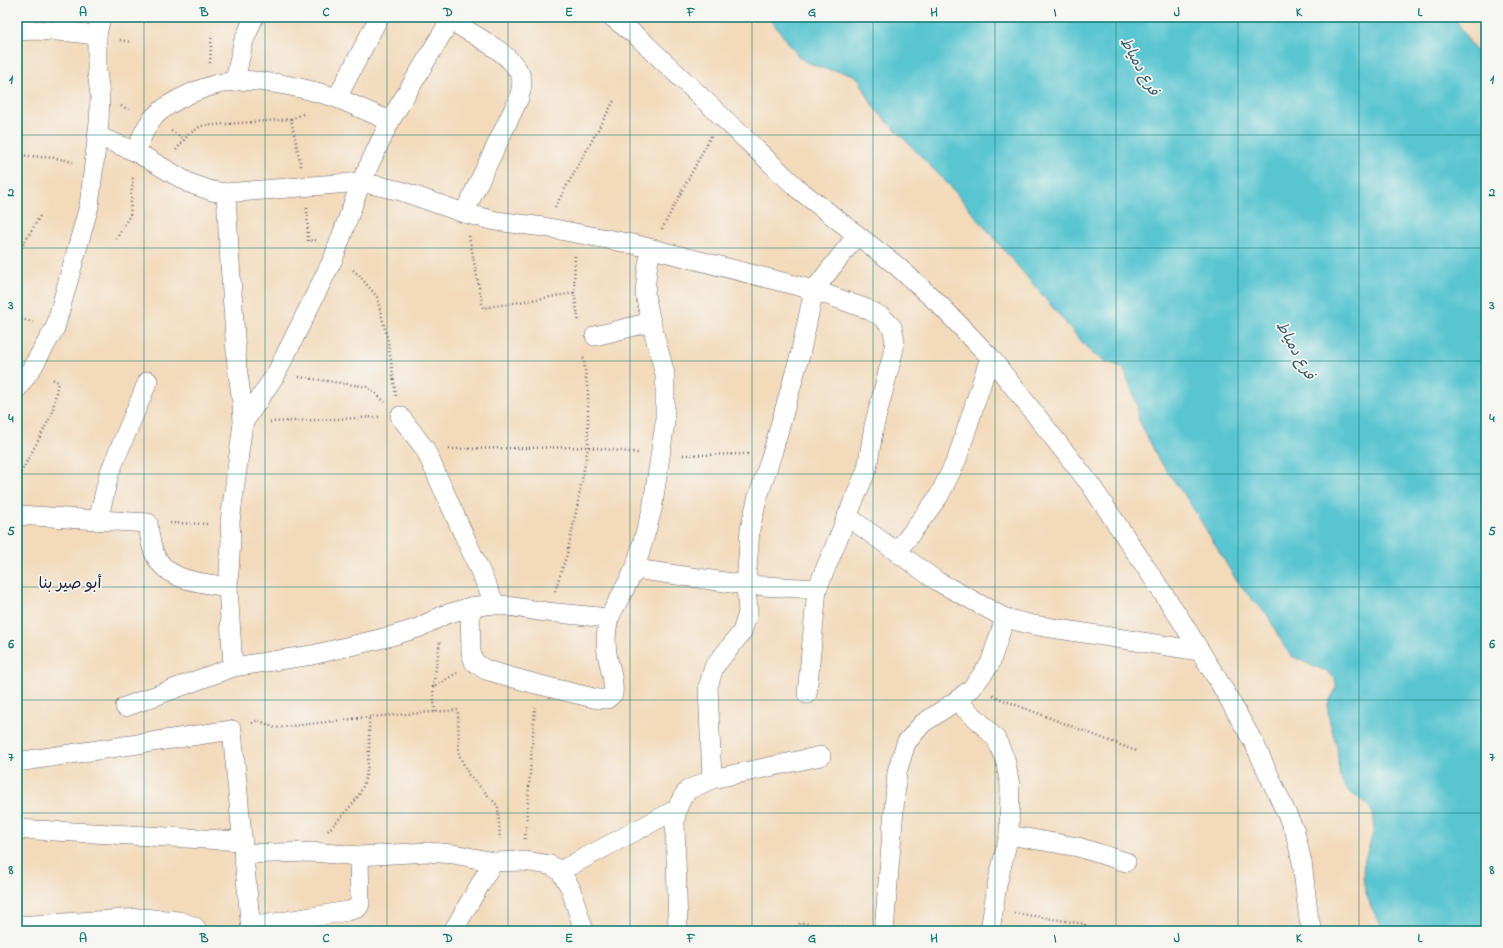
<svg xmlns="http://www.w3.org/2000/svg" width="1503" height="948" font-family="'Indie Flower','Playpen Sans Arabic',sans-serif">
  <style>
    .water { fill: #58c5d0; stroke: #3d7486 }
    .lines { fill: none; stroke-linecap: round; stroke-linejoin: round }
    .minor-casing { stroke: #6b6268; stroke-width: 20 }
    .path { stroke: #6b6268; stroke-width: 2.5; stroke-dasharray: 1 3; stroke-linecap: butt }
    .minor { stroke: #fff; stroke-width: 19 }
    .grid { fill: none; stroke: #0f766e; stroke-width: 1; stroke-opacity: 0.55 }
    .labels { text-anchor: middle; stroke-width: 3.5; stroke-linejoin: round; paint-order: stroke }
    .water-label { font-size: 15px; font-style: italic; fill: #355b6f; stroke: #f6f6f2 }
    .quarter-label { font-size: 16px; fill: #22223b; stroke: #f6f6f2 }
    .neatline { fill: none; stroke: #0f766e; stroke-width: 1.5 }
    .grid-label { font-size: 13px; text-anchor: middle; font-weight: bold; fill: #0f766e }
  </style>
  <rect width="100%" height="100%" fill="#f6f6f2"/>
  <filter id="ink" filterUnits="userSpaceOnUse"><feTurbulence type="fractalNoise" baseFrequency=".025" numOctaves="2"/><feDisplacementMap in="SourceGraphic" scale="8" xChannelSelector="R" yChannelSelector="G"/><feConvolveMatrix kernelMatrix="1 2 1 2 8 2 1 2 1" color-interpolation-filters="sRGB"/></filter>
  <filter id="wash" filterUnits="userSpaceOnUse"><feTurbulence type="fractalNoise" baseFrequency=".012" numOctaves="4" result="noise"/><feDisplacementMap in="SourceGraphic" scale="16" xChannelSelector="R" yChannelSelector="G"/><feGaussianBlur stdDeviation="0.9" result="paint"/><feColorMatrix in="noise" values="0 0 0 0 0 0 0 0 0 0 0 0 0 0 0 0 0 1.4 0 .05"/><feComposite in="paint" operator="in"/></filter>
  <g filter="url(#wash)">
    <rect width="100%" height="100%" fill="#f3dabb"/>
    <!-- water -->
    <path class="water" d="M 769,17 L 1454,17 L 1486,68 L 1486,931 L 1384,931 C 1372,909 1358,886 1365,860 C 1368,848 1376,830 1374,819 C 1372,799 1348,798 1342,781 C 1337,771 1339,759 1337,748 C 1334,733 1327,720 1328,704 C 1329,699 1333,696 1335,691 C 1337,688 1336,683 1335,679 L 1328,672 L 1302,661 L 1290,655 L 1279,637 L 1267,614 L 1250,597 L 1235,578 L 1190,503 L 1159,460 L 1139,420 L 1137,404 L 1125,372 L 1122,367 L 1105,361 L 1093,354 L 1076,335 L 950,186 L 874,108 L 859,79 L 852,74 L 821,68 L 805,61 L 798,56 Z"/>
  </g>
  <g filter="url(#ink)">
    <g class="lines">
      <defs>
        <g id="minor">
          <polyline points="379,17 337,98 390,121"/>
          <polyline points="612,17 639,38 798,189 897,266 940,305 990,357 1090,484 1179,617 1221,685 1255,745 1295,832 1302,862 1309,920 1313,931"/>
          <path d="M 450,20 C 470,33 510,52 520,74 C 524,82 521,90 519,98 L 464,213"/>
          <path d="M 17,31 C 44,29 70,32 97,35"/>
          <polyline points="235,81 243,43 254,17"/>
          <polyline points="98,136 136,152 189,183 212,191 226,193"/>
          <path d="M 136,152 C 140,140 144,129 152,119 C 170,99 208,84 235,81 C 246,80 260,81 272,83 C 294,85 316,92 337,98"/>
          <polyline points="595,336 651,322"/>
          <polyline points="17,389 32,368 55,328 89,206 99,122 100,95 97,72 97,35 101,17"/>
          <polyline points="400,416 425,449 495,604"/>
          <polyline points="243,423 276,374 334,257 361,182 390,121 452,17"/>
          <path d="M 17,515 L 148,523 C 149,532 150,542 153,550 C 164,582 200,582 228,587"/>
          <polyline points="847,516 937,581 1005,618 1033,625 1200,651"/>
          <polyline points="98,521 109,474 148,381"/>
          <polyline points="897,552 939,496 957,459 990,357"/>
          <polyline points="635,569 746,585 817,589"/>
          <path d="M 470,607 L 471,652 L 474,662 L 486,670 L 536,684 L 598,699 L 607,699 L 613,694 C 615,679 609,667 607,653 C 605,640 606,630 609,618"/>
          <polyline points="233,667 228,587 231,540 230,522 243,423 242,402 237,367 229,248 226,193 361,182 401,191 464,213 496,221 544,227 633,244 814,290 867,309 882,317 892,327 895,340 893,353 874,426 867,469 817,589 807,694"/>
          <polyline points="956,701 979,721 996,739 1005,759 1010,785 1009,835 997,885 990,931"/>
          <polyline points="125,707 233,667 312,655 388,637 418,628 444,615 470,607 495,604 546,612 609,618 635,569 652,510 665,423 665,374 651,322 645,294 647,270 651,249"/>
          <polyline points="17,762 232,730 251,931"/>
          <polyline points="712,779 708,687 714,667 742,632 748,613 746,585 750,529 757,500 772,454 800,355 814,290 857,235"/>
          <polyline points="17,829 242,841"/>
          <polyline points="1009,835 1078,847 1126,862"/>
          <polyline points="243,854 312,852 359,856 428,852 454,854 493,862 524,861 550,865 560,871 570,887 584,931"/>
          <polyline points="560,871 677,809"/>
          <polyline points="17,926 141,918 179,921 195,927 198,931"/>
          <polyline points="250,927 348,911 358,908 360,904 359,856"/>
          <polyline points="453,931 493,862"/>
          <polyline points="678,931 675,823 677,809 682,798 688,790 712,779 821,756"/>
          <polyline points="884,931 897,772 906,743 922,724 956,701 972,688 990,664 1005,618"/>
        </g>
      </defs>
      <!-- minor casing -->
      <use href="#minor" class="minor-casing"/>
      <!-- path -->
      <g class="path">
        <polyline points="120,40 131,42"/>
        <polyline points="210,63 212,31"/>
        <polyline points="121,106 131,111"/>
        <polyline points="171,131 185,139"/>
        <polyline points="176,150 189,134 201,126 291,119"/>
        <polyline points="17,155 56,158 73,162"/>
        <polyline points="301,166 291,119 305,113"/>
        <polyline points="555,207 615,99"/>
        <polyline points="307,208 308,241 316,240"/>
        <polyline points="662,229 711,136"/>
        <polyline points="469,236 483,308 574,293 579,322"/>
        <polyline points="116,239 130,215 133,175"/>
        <polyline points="17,255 40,216"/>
        <polyline points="353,270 359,275 377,297 388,341 396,396"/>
        <polyline points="574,293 575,255"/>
        <polyline points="17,318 33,322"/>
        <polyline points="299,377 368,387 385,402"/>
        <polyline points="270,422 379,417"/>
        <polyline points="449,449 588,447 638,453"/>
        <polyline points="683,455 750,454"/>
        <polyline points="17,480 52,414 58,382 52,379"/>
        <polyline points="170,523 209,524"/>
        <polyline points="555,591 567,554 576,512 588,447 588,393 583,355"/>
        <polyline points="433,687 440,642"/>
        <polyline points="993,696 1136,751"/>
        <polyline points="435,712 433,687 457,673"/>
        <polyline points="252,723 258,720 275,728 369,717 458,710 459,755 469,775 498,806 500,839"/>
        <path d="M 328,831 C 339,818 352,807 360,793 C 371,771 369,740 369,717"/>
        <polyline points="525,839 535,707"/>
        <polyline points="1014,913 1085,924 1084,931"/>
        <polyline points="795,931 800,923 862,929"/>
      </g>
      <!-- minor -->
      <use href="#minor" class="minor"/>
    </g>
  </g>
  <!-- grid -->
  <path class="grid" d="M 144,17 L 144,931M 265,17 L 265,931M 387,17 L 387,931M 508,17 L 508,931M 630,17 L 630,931M 752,17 L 752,931M 873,17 L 873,931M 995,17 L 995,931M 1116,17 L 1116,931M 1238,17 L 1238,931M 1359,17 L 1359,931M 17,135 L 1486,135M 17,248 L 1486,248M 17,361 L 1486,361M 17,474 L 1486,474M 17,587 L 1486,587M 17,700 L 1486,700M 17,813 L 1486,813"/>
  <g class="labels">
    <!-- water labels -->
    <g class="water-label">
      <text transform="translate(1140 66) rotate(61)" y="5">فرع دمياط</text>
      <text transform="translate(1296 350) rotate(61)" y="5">فرع دمياط</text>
    </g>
    <!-- quarter labels -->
    <g class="quarter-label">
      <text x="70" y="588">أبو صير بنا</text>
    </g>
  </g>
  <!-- margin -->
  <rect width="1503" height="948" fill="none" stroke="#f6f6f2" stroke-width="44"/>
  <rect x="22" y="22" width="1459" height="904" class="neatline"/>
  <g class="grid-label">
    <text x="83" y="16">A</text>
    <text x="204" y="16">B</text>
    <text x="326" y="16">C</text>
    <text x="448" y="16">D</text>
    <text x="569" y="16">E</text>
    <text x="691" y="16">F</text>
    <text x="812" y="16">G</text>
    <text x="934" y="16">H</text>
    <text x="1055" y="16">I</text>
    <text x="1177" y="16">J</text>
    <text x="1299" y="16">K</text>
    <text x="1420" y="16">L</text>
    <text x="11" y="83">1</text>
    <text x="1492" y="83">1</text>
    <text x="11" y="196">2</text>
    <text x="1492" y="196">2</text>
    <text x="11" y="309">3</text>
    <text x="1492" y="309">3</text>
    <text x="11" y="422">4</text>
    <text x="1492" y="422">4</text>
    <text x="11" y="535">5</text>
    <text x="1492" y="535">5</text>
    <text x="11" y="648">6</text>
    <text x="1492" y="648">6</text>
    <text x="11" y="761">7</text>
    <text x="1492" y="761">7</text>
    <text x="11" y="874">8</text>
    <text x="1492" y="874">8</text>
    <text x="83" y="942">A</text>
    <text x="204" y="942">B</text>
    <text x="326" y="942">C</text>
    <text x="448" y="942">D</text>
    <text x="569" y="942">E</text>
    <text x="691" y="942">F</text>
    <text x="812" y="942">G</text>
    <text x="934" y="942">H</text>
    <text x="1055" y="942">I</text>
    <text x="1177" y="942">J</text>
    <text x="1299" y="942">K</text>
    <text x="1420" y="942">L</text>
  </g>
</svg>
